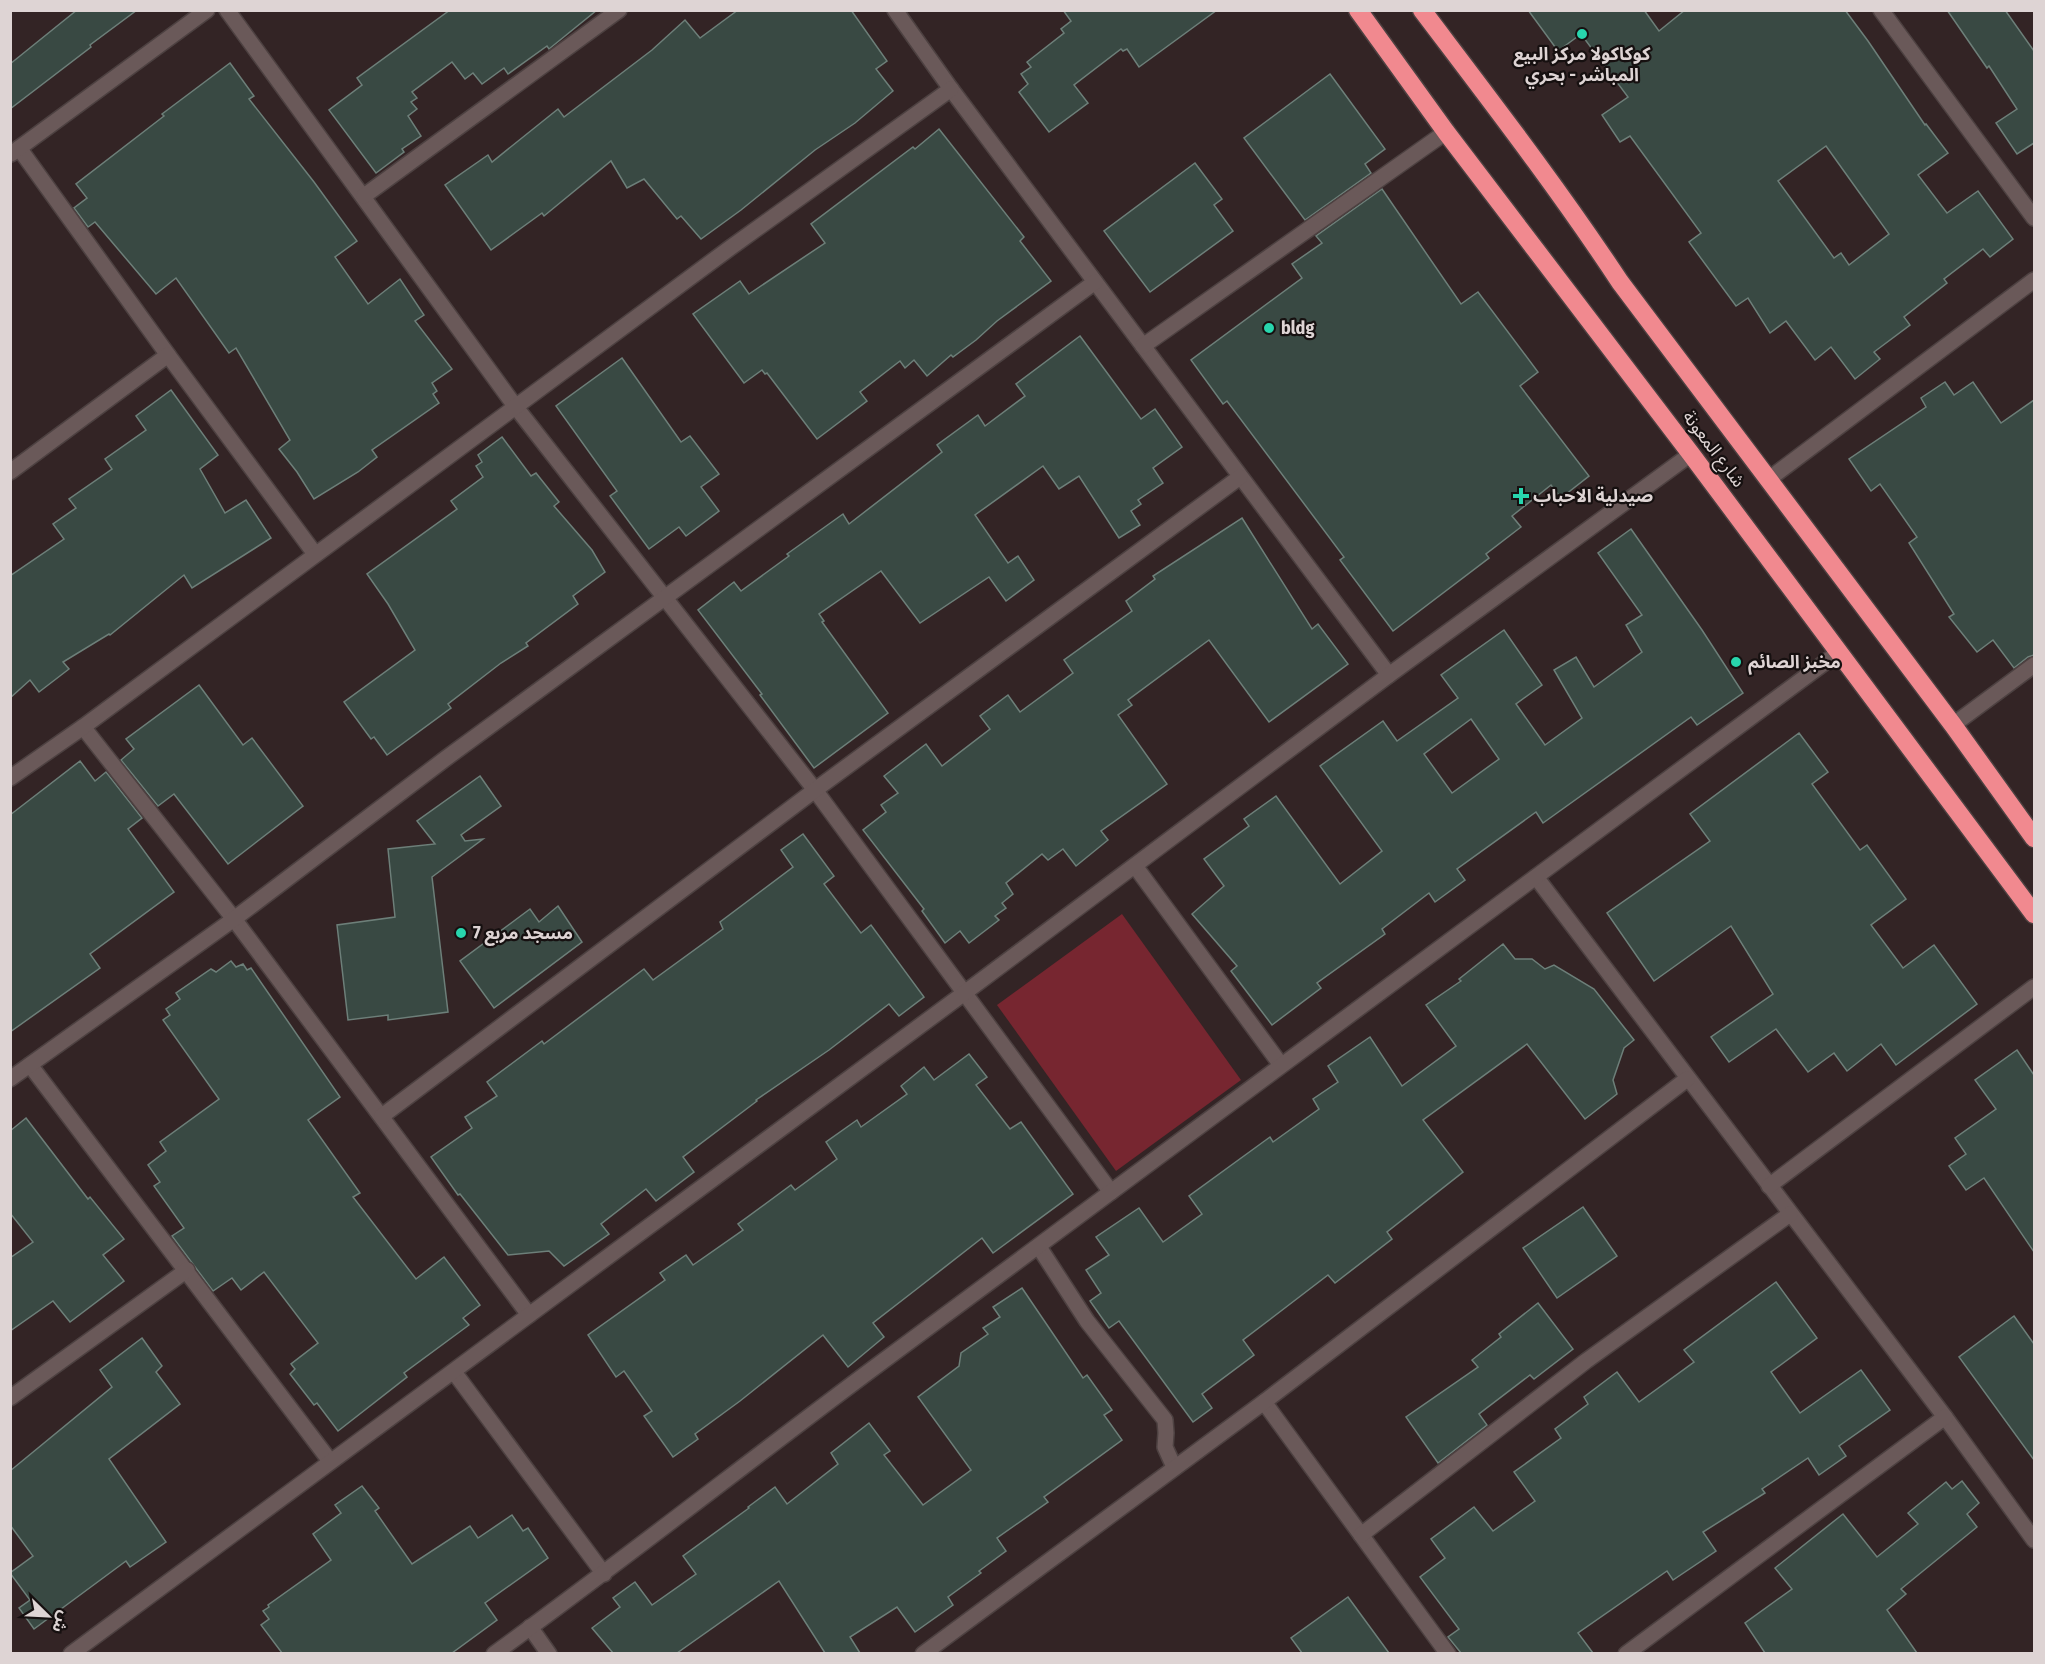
<svg xmlns="http://www.w3.org/2000/svg" width="2045" height="1664" font-family="'Fira Sans Condensed','Noto Sans Arabic',sans-serif">
  <style>
    .green { fill: #772630 }
    .building { fill: #394943; stroke: #6d7f79; stroke-width: 1.5; fill-rule: evenodd }
    .lines { fill: none; stroke-linecap: round; stroke-linejoin: round }
    .street-casing { stroke: #4d4141; stroke-width: 18 }
    .highway-casing { stroke: #4d4141; stroke-width: 21 }
    .street { stroke: #6a5959; stroke-width: 15 }
    .highway { stroke: #f1898f; stroke-width: 18 }
    .poi-dot { fill: #28d5ad; stroke: #161010; stroke-width: 2 }
    .labels { text-anchor: middle; stroke-width: 4.5; stroke-linejoin: round; paint-order: stroke }
    .poi-label { font-size: 18px; font-weight: bold; fill: #ded4d4; stroke: #161010; text-anchor: start }
    .street-label { font-size: 18px; fill: #ded4d4; stroke: #161010 }
  </style>
  <rect width="100%" height="100%" fill="#332425"/>
  <!-- green -->
  <polygon class="green" points="1122,914 1241,1080 1116,1171 997,1005"/>
  <!-- building -->
  <g class="building">
    <polygon points="77,10 137,10 90,45 91,47 10,109 10,64"/>
    <polygon points="450,10 597,10 549,49 547,46 508,74 504,68 482,84 473,73 465,79 452,62 412,92 417,98 411,102 417,109 408,116 421,136 402,149 404,152 376,173 329,110 362,85 357,78"/>
    <polygon points="738,10 851,10 887,61 876,69 893,91 855,123 815,150 741,210 701,239 681,216 677,219 644,179 627,188 611,161 544,216 542,213 491,250 445,185 488,155 492,162 558,109 564,117 652,50 685,20 700,38"/>
    <polygon points="1063,10 1217,10 1139,67 1127,49 1123,51 1121,49 1074,85 1088,103 1049,132 1019,92 1028,84 1021,74 1031,67 1027,62 1064,33 1061,29 1071,21"/>
    <path d="M 1528,10 L 1644,10 L 1659,31 L 1685,10 L 1845,10 L 1868,41 L 1925,125 L 1926,124 L 1948,153 L 1918,175 L 1947,213 L 1978,191 L 2013,239 L 1990,257 L 1983,249 L 1944,279 L 1947,283 L 1904,317 L 1910,325 L 1874,352 L 1880,359 L 1855,379 L 1831,347 L 1815,360 L 1786,321 L 1770,333 L 1748,298 L 1736,306 L 1689,242 L 1701,233 L 1630,136 L 1620,142 L 1602,115 L 1628,97 L 1581,34 L 1558,51 ZM 1826,146 L 1889,234 L 1849,265 L 1841,253 L 1834,258 L 1778,181 Z"/>
    <polygon points="1947,10 2005,10 2034,51 2034,143 2017,154 1996,123 2017,109 1989,66 1987,68"/>
    <polygon points="230,63 254,96 249,99 314,182 357,241 335,257 368,304 400,279 424,315 415,321 452,369 432,383 437,391 433,394 439,403 372,450 377,457 358,472 314,499 297,472 279,449 290,440 236,348 229,353 176,278 156,294 95,222 88,227 74,208 87,198 76,184 164,116 162,114"/>
    <polygon points="1330,74 1385,149 1365,164 1371,173 1305,220 1244,138"/>
    <polygon points="939,129 1024,237 1020,241 1051,281 997,321 976,340 953,357 951,355 927,376 914,360 905,368 900,361 860,392 867,401 817,439 767,373 765,374 762,370 744,383 693,314 740,281 749,294 825,243 811,224 913,147 915,149"/>
    <polygon points="1195,163 1222,199 1214,205 1233,231 1150,292 1104,231"/>
    <polygon points="1382,189 1461,304 1478,292 1538,372 1520,386 1589,476 1561,498 1551,485 1512,516 1521,527 1486,554 1489,558 1393,631 1340,560 1344,557 1227,401 1223,404 1191,360 1302,278 1292,264 1322,243 1316,236"/>
    <polygon points="1080,336 1141,419 1155,409 1182,447 1153,468 1163,483 1138,500 1141,504 1131,511 1140,525 1119,538 1079,476 1059,489 1043,466 975,515 1008,563 1018,556 1034,580 1006,601 989,577 920,623 881,571 819,614 824,621 822,622 888,713 814,768 760,695 762,694 698,610 734,582 741,591 789,556 787,554 843,514 849,524 942,452 937,445 978,415 985,426 1025,396 1016,384"/>
    <polygon points="622,358 681,442 690,436 719,474 701,487 719,511 686,536 679,527 649,549 610,496 617,491 556,406"/>
    <polygon points="1945,382 1954,395 1973,382 2001,423 2034,400 2034,655 2028,657 2014,668 1993,640 1977,652 1949,617 1954,614 1909,543 1917,537 1880,484 1871,491 1849,459 1926,407 1921,398"/>
    <polygon points="171,390 218,455 200,469 225,513 246,500 271,538 192,588 184,575 110,635 109,634 63,662 69,669 39,692 30,680 10,698 10,576 64,539 53,524 76,508 69,499 112,469 105,459 146,430 136,416"/>
    <polygon points="502,437 531,476 536,473 559,502 554,506 592,550 605,572 573,596 578,604 526,643 528,646 501,663 448,704 451,708 387,755 374,737 371,739 344,702 415,650 388,604 367,574 457,509 451,501 483,477 476,466 482,462 478,455"/>
    <polygon points="1242,518 1312,629 1318,624 1348,664 1269,722 1209,640 1128,700 1132,705 1118,715 1167,784 1101,831 1108,840 1076,866 1063,849 1048,860 1042,854 1006,883 1013,894 1002,903 1006,908 995,916 999,920 969,943 960,931 945,943 922,911 924,909 863,830 886,812 881,805 898,793 884,776 926,744 942,766 990,729 980,716 1008,695 1020,712 1073,673 1064,660 1132,611 1126,601 1155,579 1153,576"/>
    <path d="M 1631,529 L 1702,630 L 1743,693 L 1697,725 L 1691,717 L 1543,823 L 1536,812 L 1457,869 L 1465,880 L 1435,902 L 1429,893 L 1382,929 L 1385,934 L 1317,983 L 1321,988 L 1272,1025 L 1231,971 L 1237,966 L 1192,914 L 1224,886 L 1204,859 L 1249,826 L 1244,819 L 1276,796 L 1340,884 L 1382,851 L 1320,766 L 1383,721 L 1397,741 L 1458,698 L 1441,675 L 1504,630 L 1542,685 L 1516,704 L 1545,745 L 1582,718 L 1554,670 L 1576,657 L 1594,687 L 1642,652 L 1626,625 L 1642,615 L 1598,553 ZM 1471,719 L 1499,759 L 1452,793 L 1424,754 Z"/>
    <polygon points="199,685 243,745 252,738 303,806 228,864 174,794 158,806 121,760 134,749 126,739"/>
    <polygon points="1799,733 1828,772 1812,784 1860,850 1867,845 1906,899 1871,925 1903,968 1934,945 1977,1004 1896,1065 1881,1044 1847,1071 1834,1053 1808,1072 1776,1029 1729,1062 1711,1037 1773,994 1731,926 1654,981 1607,913 1710,841 1690,814"/>
    <polygon points="80,761 95,781 106,772 142,818 128,829 174,892 90,954 100,968 10,1032 10,815"/>
    <polygon points="480,776 501,806 461,835 465,841 483,839 432,877 448,1012 388,1020 388,1015 348,1020 337,925 395,917 388,849 435,844 417,821"/>
    <polygon points="803,834 834,876 824,884 861,933 871,925 924,997 899,1016 889,1004 829,1050 756,1100 757,1101 683,1157 694,1172 656,1201 646,1189 601,1224 609,1234 564,1266 549,1251 508,1255 460,1194 458,1195 431,1157 472,1128 465,1117 497,1096 487,1082 542,1041 544,1044 644,969 653,980 723,929 720,922 793,867 781,850"/>
    <polygon points="558,906 582,942 494,1008 460,961 530,909 539,922"/>
    <polygon points="1503,944 1515,959 1532,959 1545,969 1554,965 1594,989 1634,1040 1624,1048 1613,1080 1617,1094 1585,1119 1527,1044 1423,1120 1463,1172 1387,1232 1392,1239 1335,1283 1328,1275 1243,1340 1254,1355 1202,1394 1212,1408 1193,1422 1119,1321 1109,1328 1090,1301 1101,1293 1086,1270 1109,1255 1096,1237 1139,1208 1163,1242 1202,1214 1189,1196 1270,1137 1273,1142 1319,1109 1313,1099 1338,1082 1328,1066 1370,1037 1402,1086 1456,1046 1426,1005 1461,981 1459,979"/>
    <polygon points="231,961 236,967 243,964 247,970 251,968 340,1097 308,1120 360,1193 353,1197 416,1279 444,1257 480,1305 463,1318 469,1325 404,1373 407,1377 338,1431 317,1403 314,1405 290,1374 295,1369 291,1364 318,1343 264,1272 241,1290 232,1278 213,1291 172,1236 184,1228 154,1186 160,1182 148,1165 166,1151 160,1142 219,1099 163,1020 170,1015 166,1009 180,999 176,993 211,969 216,972"/>
    <polygon points="2017,1050 2034,1075 2034,1252 1984,1178 1966,1190 1949,1166 1966,1154 1955,1138 1996,1109 1975,1080"/>
    <polygon points="969,1054 987,1077 976,1085 1010,1129 1021,1122 1073,1194 993,1253 982,1238 918,1288 873,1323 884,1337 848,1367 823,1335 740,1401 695,1434 698,1439 673,1457 644,1416 652,1411 624,1371 616,1377 588,1335 665,1280 660,1273 686,1255 693,1265 743,1230 738,1224 791,1185 795,1190 837,1159 826,1142 857,1120 861,1127 907,1094 901,1086 924,1067 934,1080"/>
    <polygon points="26,1118 88,1199 90,1197 124,1239 103,1255 124,1281 70,1322 53,1301 10,1331 10,1258 33,1242 10,1213 10,1131"/>
    <polygon points="1583,1207 1617,1256 1557,1298 1523,1248"/>
    <polygon points="1776,1282 1817,1338 1771,1372 1800,1413 1861,1370 1890,1410 1839,1446 1846,1456 1819,1475 1808,1458 1762,1489 1765,1493 1703,1532 1716,1551 1673,1580 1667,1571 1578,1633 1593,1653 1461,1653 1448,1637 1459,1629 1420,1577 1445,1558 1431,1539 1474,1507 1493,1531 1535,1501 1514,1472 1561,1438 1555,1429 1588,1404 1584,1397 1617,1372 1639,1402 1694,1362 1684,1350"/>
    <polygon points="1022,1288 1083,1378 1087,1375 1112,1410 1104,1415 1122,1440 1044,1497 1048,1502 997,1538 1006,1551 979,1571 981,1573 948,1597 953,1605 915,1632 897,1607 850,1637 860,1653 825,1653 779,1581 677,1653 613,1653 592,1628 620,1607 613,1598 635,1582 652,1605 696,1574 683,1556 749,1508 748,1507 775,1487 787,1504 838,1464 831,1453 869,1423 890,1451 884,1455 923,1505 971,1470 918,1397 959,1366 961,1353 988,1334 983,1328 1000,1317 993,1307"/>
    <polygon points="1538,1303 1573,1349 1534,1379 1530,1375 1479,1414 1487,1425 1438,1463 1406,1417 1478,1367 1472,1360 1501,1337 1499,1334"/>
    <polygon points="2014,1316 2034,1344 2034,1460 1959,1357"/>
    <polygon points="142,1338 162,1366 156,1372 180,1404 109,1459 166,1542 130,1567 126,1561 34,1629 19,1608 30,1600 10,1573 33,1556 10,1525 10,1471 112,1387 100,1370"/>
    <polygon points="1962,1481 1979,1503 1967,1514 1977,1527 1901,1589 1906,1594 1887,1610 1917,1653 1765,1653 1745,1623 1792,1589 1775,1568 1843,1514 1877,1557 1918,1524 1908,1513 1946,1482 1952,1489"/>
    <polygon points="362,1486 379,1508 375,1511 412,1564 470,1526 478,1538 512,1515 523,1531 528,1528 548,1558 485,1603 497,1620 452,1653 282,1653 261,1625 269,1619 263,1611 269,1607 268,1605 331,1560 313,1534 341,1513 335,1505"/>
    <polygon points="1348,1597 1389,1653 1302,1653 1291,1638"/>
  </g>
  <g class="lines">
    <defs>
      <g id="street">
        <polyline points="227,10 515,406 815,790 1111,1192"/>
        <polyline points="895,10 951,89 1389,675"/>
        <polyline points="1881,10 2034,218"/>
        <polyline points="19,148 168,355"/>
        <polyline points="11,154 207,10"/>
        <polyline points="364,196 619,10"/>
        <polyline points="1143,346 1446,132"/>
        <polyline points="10,472 168,355 315,554"/>
        <polyline points="1769,479 2034,280"/>
        <polyline points="1953,725 2034,665"/>
        <polyline points="83,727 234,919 529,1315"/>
        <polyline points="10,778 83,727 730,248 951,89"/>
        <polyline points="1135,866 1281,1065"/>
        <polyline points="1536,877 1945,1417 2034,1540"/>
        <polyline points="30,1065 330,1461"/>
        <polyline points="10,1079 234,919 445,759 1095,282"/>
        <polyline points="382,1116 815,790 1240,477"/>
        <polyline points="1769,1186 2034,987"/>
        <polyline points="1039,1247 1087,1321 1165,1420 1166,1433 1165,1447 1174,1467"/>
        <polyline points="454,1372 604,1574"/>
        <polyline points="10,1398 187,1270"/>
        <polyline points="1264,1402 1448,1654"/>
        <polyline points="1361,1535 1586,1361 1790,1214"/>
        <polyline points="530,1627 549,1654"/>
        <polyline points="71,1654 963,994 1389,675 1691,454"/>
        <path d="M 494,1654 C 622,1561 745,1464 871,1370 C 1193,1130 1517,892 1839,652"/>
        <polyline points="923,1654 1264,1402 1687,1079"/>
        <polyline points="1626,1654 1945,1417"/>
      </g>
      <g id="highway">
        <polyline points="1358,10 1446,132 1691,454 2034,914"/>
        <path d="M 1422,10 C 1490,100 1558,188 1620,282 L 1953,725 L 2034,838"/>
      </g>
    </defs>
    <!-- street casing -->
    <use href="#street" class="street-casing"/>
    <!-- highway casing -->
    <use href="#highway" class="highway-casing"/>
    <!-- street -->
    <use href="#street" class="street"/>
    <!-- highway -->
    <use href="#highway" class="highway"/>
  </g>
  <!-- markers -->
  <g class="poi-dot">
    <circle cx="1582" cy="34" r="6"/>
    <circle cx="1269" cy="328" r="6"/>
    <path d="M1518 487h6v6h6v6h-6v6h-6v-6h-6v-6h6z"/>
    <circle cx="1736" cy="662" r="6"/>
    <circle cx="461" cy="933" r="6"/>
  </g>
  <g class="labels">
    <!-- poi labels -->
    <g class="poi-label">
      <text x="1582" y="60" text-anchor="middle">كوكاكولا مركز البيع<tspan x="1582" dy="21">المباشر - بحري</tspan></text>
      <text x="1281" y="334">bldg</text>
      <text x="1533" y="502">صيدلية الاحباب</text>
      <text x="1748" y="668">مخبز الصائم</text>
      <text x="473" y="939">مسجد مربع 7</text>
    </g>
    <!-- street labels -->
    <g class="street-label">
      <text transform="translate(1714 449) rotate(53)" y="6">شارع المعونة</text>
    </g>
  </g>
  <!-- border -->
  <rect width="2045" height="1664" fill="none" stroke="#ded4d4" stroke-width="24"/>
  <!-- north arrow -->
  <g transform="translate(48 1616) rotate(114)" stroke="#161010" stroke-width="4.5" paint-order="stroke">
  <path d="M0-4.5L10 22L0 15L-10 22Z" fill="#ded4d4"/>
  <text y="-9" font-size="16" font-weight="bold" text-anchor="middle" fill="#ded4d4">ش</text>
  </g>
</svg>
